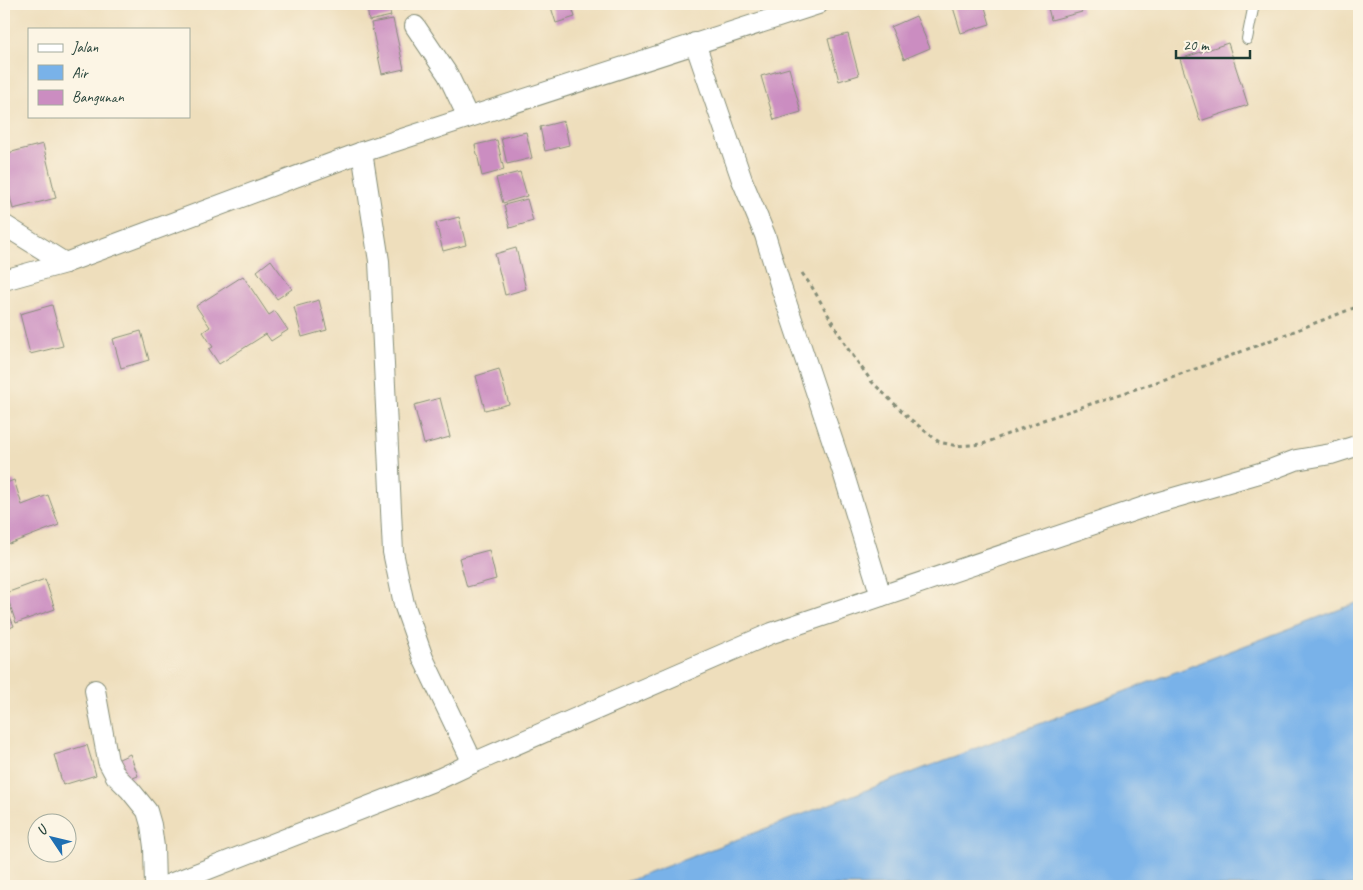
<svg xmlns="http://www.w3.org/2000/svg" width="1363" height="890" font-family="Caveat,sans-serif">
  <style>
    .water { fill: #79b2e9; stroke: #4c788e }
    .building { fill: #cb8dc1 }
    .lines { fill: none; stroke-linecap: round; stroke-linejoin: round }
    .service-casing { stroke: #868e78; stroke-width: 12 }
    .minor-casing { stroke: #868e78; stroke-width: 22 }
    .path { stroke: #868e78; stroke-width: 3; stroke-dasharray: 4 4; stroke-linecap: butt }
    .service { stroke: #fff; stroke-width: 10 }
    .minor { stroke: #fff; stroke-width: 20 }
  </style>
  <rect width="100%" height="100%" fill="#fcf5e5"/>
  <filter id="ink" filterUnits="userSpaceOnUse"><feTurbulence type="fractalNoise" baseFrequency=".02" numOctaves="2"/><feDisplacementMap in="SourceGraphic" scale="10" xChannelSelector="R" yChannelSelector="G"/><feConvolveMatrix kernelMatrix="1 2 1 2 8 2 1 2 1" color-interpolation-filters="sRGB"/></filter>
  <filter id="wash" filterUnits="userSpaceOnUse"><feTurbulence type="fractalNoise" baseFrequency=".0096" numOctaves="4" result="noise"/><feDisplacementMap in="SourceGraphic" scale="20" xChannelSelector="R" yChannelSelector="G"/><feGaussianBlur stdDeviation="1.12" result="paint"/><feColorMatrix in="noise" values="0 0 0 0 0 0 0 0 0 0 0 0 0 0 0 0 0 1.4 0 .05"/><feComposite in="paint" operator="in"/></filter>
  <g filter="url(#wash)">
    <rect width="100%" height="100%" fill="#eedebc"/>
    <!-- water -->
    <polygon class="water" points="1359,602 1359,886 615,886"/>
    <g id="blocks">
      <!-- building -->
      <g class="building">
        <polygon points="380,4 388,4 391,16 369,21 367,7"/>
        <polygon points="393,4 416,4 416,8 393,10"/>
        <polygon points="550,4 571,4 575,17 556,23"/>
        <polygon points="952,4 984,4 990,24 961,33"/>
        <polygon points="1047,4 1080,4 1082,12 1051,20"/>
        <polygon points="916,16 930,48 904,59 891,27"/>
        <polygon points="393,19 404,69 382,74 371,23"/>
        <polygon points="848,34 859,75 839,81 828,39"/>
        <polygon points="1228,43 1248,105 1200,121 1180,59"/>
        <polygon points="789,68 801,112 774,120 761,76"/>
        <polygon points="564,121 569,145 545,151 540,127"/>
        <polygon points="526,132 532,158 507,164 501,138"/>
        <polygon points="497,140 504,170 482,176 475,145"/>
        <polygon points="43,144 56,198 13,209 4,174 4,154"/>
        <polygon points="520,172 527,196 503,203 496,178"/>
        <polygon points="527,199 533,221 510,228 504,205"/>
        <polygon points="459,217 466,245 443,251 436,223"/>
        <polygon points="516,248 526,289 505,295 495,254"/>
        <polygon points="271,260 292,289 277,299 257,271"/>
        <polygon points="243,276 269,315 275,311 288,330 271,341 266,334 219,364 209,349 213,347 203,332 210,327 196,306"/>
        <polygon points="319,300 327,330 302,337 294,307"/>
        <polygon points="52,305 63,346 30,354 20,314"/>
        <polygon points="141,331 149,360 121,368 113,339"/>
        <polygon points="499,369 509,404 485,410 476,376"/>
        <polygon points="440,398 450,437 424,444 414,405"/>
        <polygon points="14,480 22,505 48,495 59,525 9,544 4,530 4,484"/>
        <polygon points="489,550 496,579 467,587 459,558"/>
        <polygon points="45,579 55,609 16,623 6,593"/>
        <polygon points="8,612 14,626 4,631 4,614"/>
        <polygon points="87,745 96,775 63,785 54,755"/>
        <polygon points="130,754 138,776 125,781 117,760"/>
      </g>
    </g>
  </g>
  <g filter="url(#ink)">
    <use href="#blocks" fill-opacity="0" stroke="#868e78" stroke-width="1"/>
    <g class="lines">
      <defs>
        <polyline id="service" points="1247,39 1254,4"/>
        <g id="minor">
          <polyline points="415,26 448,75 468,117"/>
          <polyline points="695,43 742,180 765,235 781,287 843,472 881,596"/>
          <polyline points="362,152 379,261 393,552 404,604 423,658 473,763"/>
          <polyline points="4,225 65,263"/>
          <polyline points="4,280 65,263 362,152 818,4"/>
          <polyline points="95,690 108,761 116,776 130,790 147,811 151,825 154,847 155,886"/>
          <polyline points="165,886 441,778 473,763 772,633 1156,503 1270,470 1296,460 1331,454 1359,445"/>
        </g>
      </defs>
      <!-- service casing -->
      <use href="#service" class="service-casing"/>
      <!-- minor casing -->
      <use href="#minor" class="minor-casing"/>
      <!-- path -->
      <polyline class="path" points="802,273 812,287 848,349 872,382 910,419 939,442 957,446 983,444 1043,420 1204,366 1359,306"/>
      <!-- service -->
      <use href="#service" class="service"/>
      <!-- minor -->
      <use href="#minor" class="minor"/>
    </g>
  </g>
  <!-- margin -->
  <rect width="1363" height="890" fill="none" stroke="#fcf5e5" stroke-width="20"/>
  <!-- legend -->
  <rect x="28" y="28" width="162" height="90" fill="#fcf5e5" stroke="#a4ab9e"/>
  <rect x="38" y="44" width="25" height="8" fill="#ffffff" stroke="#a4ab9e"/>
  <text x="72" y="52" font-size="15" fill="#1f3d34">Jalan</text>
  <rect x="38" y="65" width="25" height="15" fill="#79b2e9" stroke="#a4ab9e"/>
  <text x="72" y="78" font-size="15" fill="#1f3d34">Air</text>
  <rect x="38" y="90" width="25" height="15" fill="#cb8dc1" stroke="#a4ab9e"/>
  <text x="72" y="102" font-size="15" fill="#1f3d34">Bangunan</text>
  <!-- north arrow -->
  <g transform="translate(52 838) rotate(305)"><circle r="24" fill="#fcf5e5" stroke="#a4ab9e"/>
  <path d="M0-4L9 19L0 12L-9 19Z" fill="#1f6fb2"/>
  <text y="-8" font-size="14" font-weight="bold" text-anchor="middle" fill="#1f3d34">U</text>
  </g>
  <!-- scale -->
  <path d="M1176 50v8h74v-8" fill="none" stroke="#1f3d34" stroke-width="2.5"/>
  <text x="1183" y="50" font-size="15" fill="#1f3d34" stroke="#fcf5e5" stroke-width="4" paint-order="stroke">20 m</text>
</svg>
